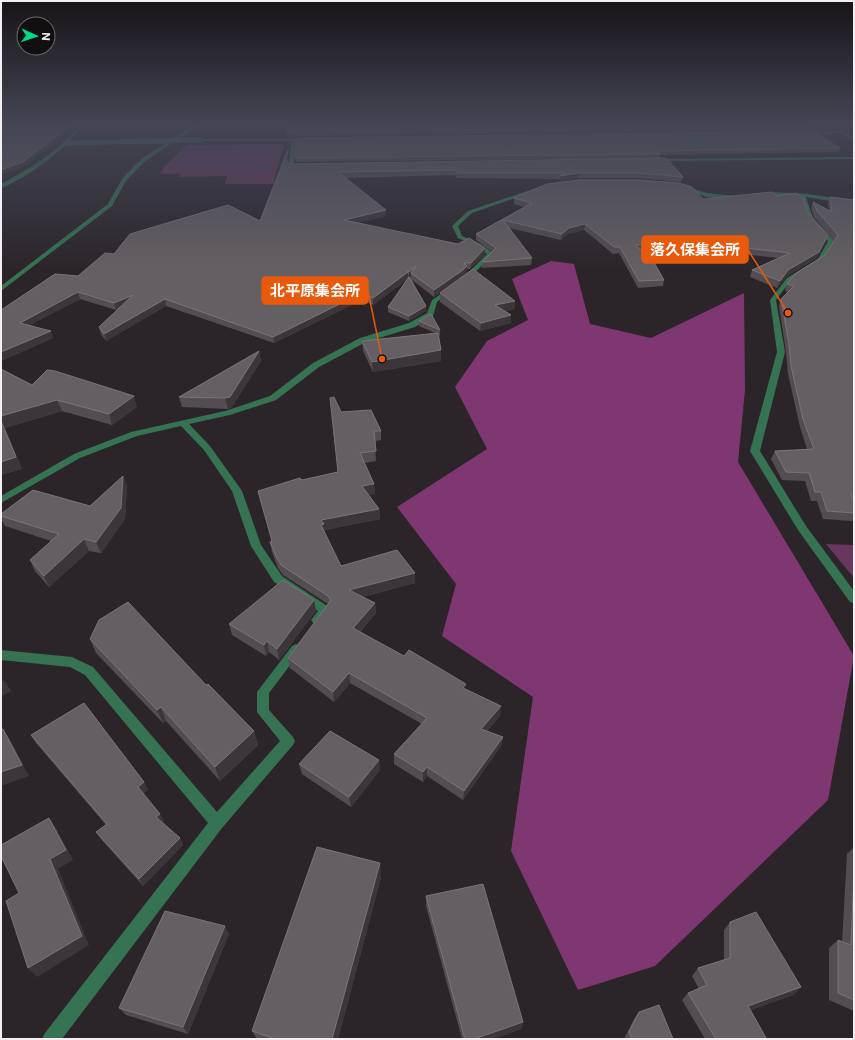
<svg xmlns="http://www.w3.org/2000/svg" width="855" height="1040" font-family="'Public Sans','Noto Sans JP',sans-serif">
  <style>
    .green { fill: #68365e }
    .forest { fill: #7f3772 }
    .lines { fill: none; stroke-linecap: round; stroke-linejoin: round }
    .minor { fill: #357353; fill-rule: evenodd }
    .minor-bridge { stroke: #357353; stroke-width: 5 }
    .wall { fill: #534d51 }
    .shaded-wall { fill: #3c363a }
    .building { fill: #645f62; stroke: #7b7579 }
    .leader { fill: none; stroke: #e8590c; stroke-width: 1.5 }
    .callout-dot { fill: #e8590c; stroke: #120f11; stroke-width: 1.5 }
    .callout { fill: #e8590c; stroke: #e8590c; stroke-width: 1.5 }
    .callout-label { font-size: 15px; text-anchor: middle; font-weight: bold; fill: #fff }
  </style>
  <rect width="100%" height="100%" fill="#2b252a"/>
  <!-- green -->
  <g class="green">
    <polygon points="279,144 284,145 273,184 225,184 227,176 178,177 180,174 160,174 164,167 187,145"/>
    <polygon points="826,544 854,545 854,578"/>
  </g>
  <!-- forest -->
  <polygon class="forest" points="551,261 574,264 590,324 651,338 744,293 745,390 738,462 854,656 828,800 655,966 578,990 511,851 533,697 442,636 456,584 397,507 487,449 455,387 487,341 528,320 512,279"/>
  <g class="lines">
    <!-- minor -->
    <g class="minor">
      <path d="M 79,125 L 83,125 C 67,148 28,178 1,188 L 1,184 C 30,168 59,152 79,125 Z"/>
      <polygon points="194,125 199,125 144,162 126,181 112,206 1,291 1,286 108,204 122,179 140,160"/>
      <polygon points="529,125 533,125 539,137 535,137"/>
      <polygon points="842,131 854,138 854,141 841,133 803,134 801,133 803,132"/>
      <polygon points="199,139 309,139 311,140 296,141 294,164 303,164 305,165 291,168 288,166 292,141 201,141"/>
      <polygon points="854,157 854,159 655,161 653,160 655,159"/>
      <polygon points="681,185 707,193 735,196 738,198 735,200 706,197 681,187"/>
      <polygon points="536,188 541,189 472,213 458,226 462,236 480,244 494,254 467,280 463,280 463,278 487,254 476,246 458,238 452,226 453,225 468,211"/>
      <polygon points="772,192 808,194 854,201 854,205 806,197 813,218 834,241 822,261 791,280 776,300 785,352 760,451 806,526 854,591 854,603 850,602 798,530 750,451 777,352 770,300 787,278 818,259 828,241 807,218 800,196 761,197 758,195"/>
      <path d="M 451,287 L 454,289 L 437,302 L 433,316 L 415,327 L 366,342 L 319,367 L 276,400 L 230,415 L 189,424 L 210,446 L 242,491 L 261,545 L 282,576 L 329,607 L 331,610 C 327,617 322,626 313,623 L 311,620 L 318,611 L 274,582 L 251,546 L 232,491 L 204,450 L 181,426 L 137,436 L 80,458 L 1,503 L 1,496 L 74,454 L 131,432 L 225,411 L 270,396 L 313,363 L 360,338 L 409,323 L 427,313 L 432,300 Z"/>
      <polygon points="296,644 300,646 302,649 300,652 269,693 269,710 293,737 295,741 293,745 222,828 62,1039 42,1039 45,1033 208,823 85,675 70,667 1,660 1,650 72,657 93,667 217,812 280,741 257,712 257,692 292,646"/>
    </g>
    <!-- minor-bridge -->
    <polyline class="minor-bridge" points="65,143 201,140"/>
  </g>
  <!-- wall -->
  <g class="wall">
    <polygon points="535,125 805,125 807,126 806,130 539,132"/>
    <polygon points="532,129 531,133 295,136 295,135 286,135 286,131"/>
    <polygon points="297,138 840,148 838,152 660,155 660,158 296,162 295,158"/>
    <polygon points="288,149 288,154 287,161 290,164 666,158 683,177 681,182 639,178 578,178 559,182 560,179 456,178 456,175 345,178 386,210 386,216 357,223 458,244 485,248 485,254 470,269 467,269 467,273 463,277 515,309 505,311 511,315 511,323 480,331 440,302 440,293 462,278 434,297 412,280 426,306 426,311 409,321 388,312 388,307 408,279 373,305 362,300 274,343 166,306 106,341 101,334 99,327 118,309 116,310 80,299 30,325 53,338 1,361 1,310 78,276 114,254 260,221"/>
    <polygon points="830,197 854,200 854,518 852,521 823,519 817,501 811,501 805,481 782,480 771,459 775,451 807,449 800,427 788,374 786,352 779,306 781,299 788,292 785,291 787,284 825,255 834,241 814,217 811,208 813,202 829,210 828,203"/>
    <polygon points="514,198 703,199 808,213 828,235 826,241 817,258 786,277 777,288 750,277 752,270 778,258 717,251 718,245 642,251 664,280 663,286 638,288 619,253 613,254 584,230 568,234 561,240 509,228 532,258 531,265 482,268 482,262 492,252 476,240 476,234 525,207 514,204"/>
    <polygon points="419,321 440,330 440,336 439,335 441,361 373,372 363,351 362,341 435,333 419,326"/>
    <polygon points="259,351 261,361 232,407 228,409 182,407 179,397"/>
    <polygon points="1,369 32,385 137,407 112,425 62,411 5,428 22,469 1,475"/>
    <polygon points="341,412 381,431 381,440 375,441 376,461 364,463 374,484 375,494 368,495 379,509 380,519 325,530 325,534 341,566 415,573 415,583 362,597 375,603 376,613 360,632 404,656 465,689 500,716 487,731 503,737 501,746 463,800 427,776 423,782 394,764 394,754 422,724 350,683 334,702 290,668 288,658 328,604 283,575 278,568 272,552 270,542 272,541 260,500 258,491 338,472"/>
    <polygon points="123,476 127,487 125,519 101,553 89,551 49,587 35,571 30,560 51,541 5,526 1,519 1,514 90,506"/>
    <polygon points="316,611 279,660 269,652 266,656 232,635 229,624"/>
    <polygon points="90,639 206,685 254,731 258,745 220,781 166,721 163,723 96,653"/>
    <polygon points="31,735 144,782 148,790 143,793 164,821 162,822 180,838 183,845 143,886 101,839 96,832 106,825 36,743"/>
    <polygon points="299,764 380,770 351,807 302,774"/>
    <polygon points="854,847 854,1011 829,1000 829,948 838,940 842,942 847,854"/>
    <polygon points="381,877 338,1039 257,1039 252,1031"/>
    <polygon points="426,896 523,1022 521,1029 493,1039 462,1039 426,906"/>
    <polygon points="730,922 801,987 793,995 751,1010 766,1038 764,1039 705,1039 682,1000 688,993 699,989 692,976 698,968 724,960 724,930"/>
    <polygon points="229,934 188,1034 126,1015 119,1008"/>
    <polygon points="639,1012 673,1039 624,1039 634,1019"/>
  </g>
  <!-- shaded-wall -->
  <g class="shaded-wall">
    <polygon points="71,125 77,125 25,166 1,175 1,170"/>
    <polygon points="288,149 288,154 287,166 286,160"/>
    <polygon points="579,173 578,178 559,182 560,176"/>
    <polygon points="386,210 386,216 344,226 344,220"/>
    <polygon points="585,224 584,230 568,234 561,240 562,234 569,228"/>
    <polygon points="828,235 826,241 817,258 786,277 777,288 780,281 788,270"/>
    <polygon points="485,248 485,254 470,269 471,263"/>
    <polygon points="416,266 411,273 411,277 409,278 409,272"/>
    <polygon points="467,266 467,273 463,277 434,297 434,290"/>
    <polygon points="408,272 408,279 373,305 373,298"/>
    <polygon points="78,292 80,299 22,329 20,323"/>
    <polygon points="362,293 362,300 274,343 273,337"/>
    <polygon points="133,295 135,301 116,310 114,303"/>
    <polygon points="165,299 166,306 106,341 104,334"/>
    <polygon points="515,301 515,309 494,314 495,305"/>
    <polygon points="426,306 426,311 409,321 409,316"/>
    <polygon points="511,315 511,323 480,331 481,323"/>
    <polygon points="51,331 53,338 1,361 1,352"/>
    <polygon points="441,350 441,361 373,372 372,362"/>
    <polygon points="259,351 261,361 232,407 228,409 225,398"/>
    <polygon points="134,396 137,407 112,425 109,414"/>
    <polygon points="57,400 62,411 5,428 22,469 1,475 1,416"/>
    <polygon points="123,476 127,487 125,519 101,553 96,542"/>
    <polygon points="374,484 375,494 362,496 362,486"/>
    <polygon points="379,509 380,519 325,530 326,534 321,525 321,520"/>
    <polygon points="84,539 89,551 49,587 44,576"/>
    <polygon points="415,573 415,583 350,600 349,590"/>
    <polygon points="314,600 316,611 279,660 277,649"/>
    <polygon points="375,603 376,613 354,638 353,628"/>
    <polygon points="267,641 269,652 266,656 264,645"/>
    <polygon points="349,673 350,683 334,702 333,692"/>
    <polygon points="4,680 11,691 1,697 1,682"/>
    <polygon points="501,706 500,716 480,738 481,729"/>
    <polygon points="161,707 166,721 163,723 157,710"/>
    <polygon points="3,729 10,739 29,776 1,786"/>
    <polygon points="254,731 258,745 220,781 215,767"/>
    <polygon points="503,737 501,746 463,800 464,791"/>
    <polygon points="379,760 380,770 351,807 349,797"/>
    <polygon points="427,767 427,776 423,782 423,772"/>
    <polygon points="144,782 148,790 142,794 138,787"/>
    <polygon points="160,814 164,821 160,824 156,817"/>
    <polygon points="49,818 56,828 73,860 58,869 89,945 37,977 28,968 50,859"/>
    <polygon points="180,838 183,845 143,886 139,879"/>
    <polygon points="380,863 381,877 338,1039 332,1039"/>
    <polygon points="225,926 229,934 188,1034 183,1027"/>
    <polygon points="801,987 793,995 741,1014 748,1006"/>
    <polygon points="523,1022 521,1029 493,1039 474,1039"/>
  </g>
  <!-- building -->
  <g class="building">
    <polygon points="1,125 71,125 23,162 1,170"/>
    <polygon points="288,125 530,125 532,129 295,132 295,131 286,131"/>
    <polygon points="537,125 805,125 807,126 539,129"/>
    <polygon points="814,131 840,148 658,151 660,154 295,158 297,138"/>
    <polygon points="288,149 286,160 290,164 666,158 683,177 640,173 579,173 560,176 566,173 457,173 456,170 338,172 386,210 344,220 458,244 469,238 485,248 471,263 464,263 467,266 463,270 434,290 411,273 416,266 409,272 407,271 408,272 373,298 362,293 273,337 165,299 104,334 99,327 133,295 114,303 78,292 20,323 51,331 1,352 1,310 55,274 78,276 105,253 114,254 130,234 228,205 260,221"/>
    <polygon points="579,180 640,180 679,183 692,187 703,199 772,192 777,196 796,193 803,197 808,213 828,235 819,252 788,270 780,281 752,270 790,253 719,245 719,238 635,245 652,259 664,280 639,281 620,247 614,247 585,224 569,228 562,234 503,220 532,258 482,262 496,248 476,234 532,203 514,198 547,184"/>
    <polygon points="830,197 854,200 854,494 851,494 854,503 854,513 827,511 821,492 815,492 809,473 786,472 775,451 814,449 803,419 791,366 789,344 781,299 794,286 787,284 795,274 825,255 838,235 817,211 813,202 832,212"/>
    <polygon points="473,269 515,301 495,305 511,315 481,323 440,293"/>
    <polygon points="409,277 426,306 409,316 388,307"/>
    <polygon points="431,314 440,330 419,321"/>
    <polygon points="438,333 441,350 372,362 362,341"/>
    <polygon points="259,351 230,397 225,398 179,397"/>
    <polygon points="1,369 32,385 47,370 55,371 134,396 109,414 57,400 1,416"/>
    <polygon points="334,397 341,412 371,410 381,431 374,431 376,451 360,453 374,484 362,486 379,509 321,520 324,524 321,525 341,566 397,550 415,573 349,590 375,603 353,628 404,656 409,650 466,684 463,688 501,706 481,729 503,737 464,791 427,767 423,772 394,754 427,718 349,673 333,692 288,658 331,600 328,596 281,565 277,558 270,542 272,541 258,491 300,478 302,480 338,472 330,398"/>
    <polygon points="1,421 16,457 1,462"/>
    <polygon points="123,476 121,508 96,542 84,539 44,576 30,560 59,534 1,516 1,514 33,490 90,506"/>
    <polygon points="283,580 314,600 277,649 267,641 264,645 229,624"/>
    <polygon points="128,602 206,685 208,684 254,731 215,767 161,707 157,710 90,639 99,620"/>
    <polygon points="84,703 144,782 138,787 160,814 156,817 180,838 139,879 96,832 107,824 31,735"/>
    <polygon points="3,729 22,765 1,772 1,730"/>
    <polygon points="330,731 379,760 349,797 299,764"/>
    <polygon points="49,818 66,850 50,859 82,936 28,968 6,901 19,893 1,856 1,845"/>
    <polygon points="317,847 380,863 332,1039 275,1039 252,1031"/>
    <polygon points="854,871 854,1000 838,993 838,940 851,945"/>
    <polygon points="483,884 523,1022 474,1039 465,1039 426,896"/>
    <polygon points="165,911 225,926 183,1027 119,1008"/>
    <polygon points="756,912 801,987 748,1006 766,1038 762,1039 716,1039 688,993 707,985 698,968 730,958 730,922"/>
    <polygon points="659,1005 673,1039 632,1039 629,1032 639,1012"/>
  </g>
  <!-- sky -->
  <linearGradient id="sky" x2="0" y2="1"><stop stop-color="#181417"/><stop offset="0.46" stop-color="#444655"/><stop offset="1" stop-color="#444655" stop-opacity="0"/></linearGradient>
  <rect width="855" height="270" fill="url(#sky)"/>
  <!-- callouts -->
  <path class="leader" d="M788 313L748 250M382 359L368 291"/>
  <g class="callout-dot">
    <circle cx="788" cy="313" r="4"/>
    <circle cx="382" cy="359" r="4"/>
  </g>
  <g class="callout">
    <rect x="642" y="236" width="106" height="27" rx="4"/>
    <rect x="262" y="277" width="106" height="27" rx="4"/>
  </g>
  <g class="callout-label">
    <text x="695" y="255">落久保集会所</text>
    <text x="315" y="296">北平原集会所</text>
  </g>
  <!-- border -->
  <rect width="855" height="1040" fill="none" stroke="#f3eff2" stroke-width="4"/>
  <!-- north arrow -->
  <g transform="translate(36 36) rotate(93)"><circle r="19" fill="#120f11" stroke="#6c696b"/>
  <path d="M0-3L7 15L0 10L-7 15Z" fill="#04d98b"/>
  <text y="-6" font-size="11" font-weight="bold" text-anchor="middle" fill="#f3eff2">N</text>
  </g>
</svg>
